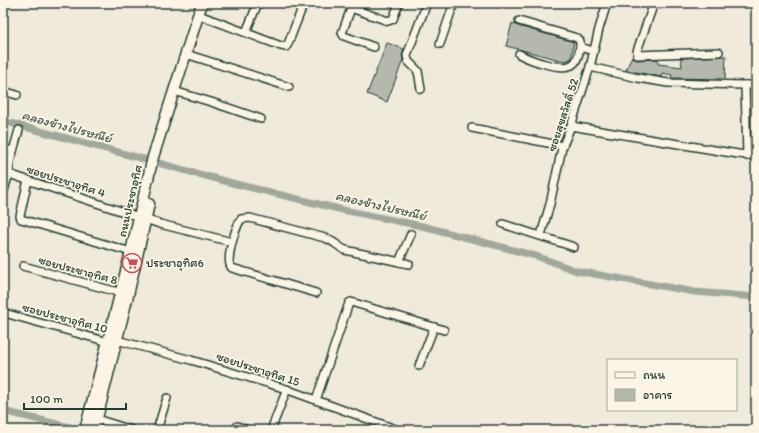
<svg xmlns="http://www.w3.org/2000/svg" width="759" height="433" font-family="Itim,'Playpen Sans Thai',sans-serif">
	<rect width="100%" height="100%" fill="#efeada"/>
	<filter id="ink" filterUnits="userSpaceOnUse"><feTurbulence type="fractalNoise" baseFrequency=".025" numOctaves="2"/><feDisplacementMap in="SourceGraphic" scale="8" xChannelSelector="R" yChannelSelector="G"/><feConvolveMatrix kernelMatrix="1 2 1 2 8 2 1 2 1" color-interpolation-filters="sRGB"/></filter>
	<g filter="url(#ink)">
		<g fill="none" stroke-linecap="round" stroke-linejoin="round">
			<g stroke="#9fa89a" stroke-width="7">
				<path d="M3,121L232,183L343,210L422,226L536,256L577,271L695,292L756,297"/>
				<path d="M3,411L82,430"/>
			</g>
		</g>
		<g fill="#b5b9ad" stroke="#1f3d34">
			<path d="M512,23L518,26L574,42L571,59L564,61L506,46Z"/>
			<path d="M387,43L404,49L402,55L403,60L387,102L367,94Z"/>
			<path d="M632,56L634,59L637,60L658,59V64L682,67L681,58L726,56L725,79L671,78L672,75L662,73L661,77L626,70Z"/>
		</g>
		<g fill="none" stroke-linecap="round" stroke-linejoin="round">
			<defs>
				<g id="minor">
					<path d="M353,3L342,33L344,36L374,47"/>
					<path d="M654,3L637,51V55L719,52"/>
					<path d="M351,8L388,21L393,19L399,3"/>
					<path d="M199,15L281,46L286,47L288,44L304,3"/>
					<path d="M519,21L577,38L580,41V47"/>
					<path d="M246,32L258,3"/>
					<path d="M440,44L454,3"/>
					<path d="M186,54L289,87"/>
					<path d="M519,54C530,60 563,72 573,64C578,61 579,52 580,47L593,51"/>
					<path d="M590,67L638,78L668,83L745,85H756"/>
					<path d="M745,85L747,156"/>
					<path d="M421,89L418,71L408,61L407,55L427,3"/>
					<path d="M3,91L17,95"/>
					<path d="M174,91L211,102L261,119"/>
					<path d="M571,126L738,154L756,156"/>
					<path d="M472,128L563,146"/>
					<path d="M3,148L13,151"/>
					<path d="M9,174L160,224L232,242"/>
					<path d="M28,180L20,216L21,219L131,252"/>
					<path d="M3,193L9,174L10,162L19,130"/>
					<path d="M503,224L574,247"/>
					<path d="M541,235L550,204L562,148L571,126L590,67L599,29L607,3"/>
					<path d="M399,262L411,234"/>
					<path d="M23,266L125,294"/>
					<path d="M316,293L232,268C224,261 236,227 241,219L250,218L325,238C334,241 337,246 345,250L409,264"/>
					<path d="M8,314L112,343"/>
					<path d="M113,339L191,360L280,387L398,430"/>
					<path d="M419,366L434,327"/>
					<path d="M316,400L349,303L351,302L444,330"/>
					<path d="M93,418L132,430"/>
					<path d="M237,426L247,430"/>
					<path d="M157,430L167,398"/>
					<path d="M271,430L287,389"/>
				</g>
				<g id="secondary">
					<path d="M85,430L131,252L153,157L202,3"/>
					<path d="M94,430L128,295L149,204"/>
				</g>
			</defs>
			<use href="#minor" stroke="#1f3d34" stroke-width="10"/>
			<use href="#secondary" stroke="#1f3d34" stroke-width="13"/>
			<use href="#minor" stroke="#fcf5e5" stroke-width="7"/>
			<use href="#secondary" stroke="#fcf5e5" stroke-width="10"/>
		</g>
	</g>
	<defs>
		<symbol id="supermarket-ring" viewBox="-11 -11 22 22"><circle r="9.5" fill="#fcf5e5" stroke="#d1495b" stroke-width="1.5"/><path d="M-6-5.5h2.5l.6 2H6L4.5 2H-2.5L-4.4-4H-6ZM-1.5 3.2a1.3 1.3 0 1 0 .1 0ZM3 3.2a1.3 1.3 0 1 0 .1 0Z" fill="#d1495b"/></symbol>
	</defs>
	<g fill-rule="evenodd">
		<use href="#supermarket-ring" x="121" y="252" width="22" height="22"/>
	</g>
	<g text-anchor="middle" stroke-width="3.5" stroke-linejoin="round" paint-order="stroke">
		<g font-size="12" fill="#1f3d34" stroke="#fcf5e5">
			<text transform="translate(563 115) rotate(-72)" y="4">ซอยสุขสวัสดิ์ 52</text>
			<text transform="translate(66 181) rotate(18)" y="4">ซอยประชาอุทิศ 4</text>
			<text transform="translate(130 201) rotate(-77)" y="4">ถนนประชาอุทิศ</text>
			<text transform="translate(78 270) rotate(15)" y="4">ซอยประชาอุทิศ 8</text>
			<text transform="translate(65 318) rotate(15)" y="4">ซอยประชาอุทิศ 10</text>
			<text transform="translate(258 369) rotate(18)" y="4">ซอยประชาอุทิศ 15</text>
		</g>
		<g font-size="12" fill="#1f3d34" stroke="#fcf5e5" text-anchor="start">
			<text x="146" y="267">ประชาอุทิศ6</text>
		</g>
		<g font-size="13" font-style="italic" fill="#455d53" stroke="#fcf5e5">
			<text transform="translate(67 126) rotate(15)" y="5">คลองข้างไปรษณีย์</text>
			<text transform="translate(381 205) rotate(13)" y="5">คลองข้างไปรษณีย์</text>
		</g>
	</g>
	<rect width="759" height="433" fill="none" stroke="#fcf5e5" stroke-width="16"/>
	<rect x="8" y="8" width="743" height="417" fill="none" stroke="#1f3d34" stroke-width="1.5" filter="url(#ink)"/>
	<rect x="607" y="359" width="130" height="52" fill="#fcf5e5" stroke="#a4ab9e"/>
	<rect x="615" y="372" width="20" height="6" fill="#fcf5e5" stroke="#a4ab9e"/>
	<text x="643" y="379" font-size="12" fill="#1f3d34">ถนน</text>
	<rect x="615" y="389" width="20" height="12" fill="#b5b9ad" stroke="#a4ab9e"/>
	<text x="643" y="399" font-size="12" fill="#1f3d34">อาคาร</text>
	<path d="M24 403v6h102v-6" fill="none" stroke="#1f3d34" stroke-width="2"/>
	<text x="30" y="403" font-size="12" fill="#1f3d34" stroke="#fcf5e5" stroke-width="3" paint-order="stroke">100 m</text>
</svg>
